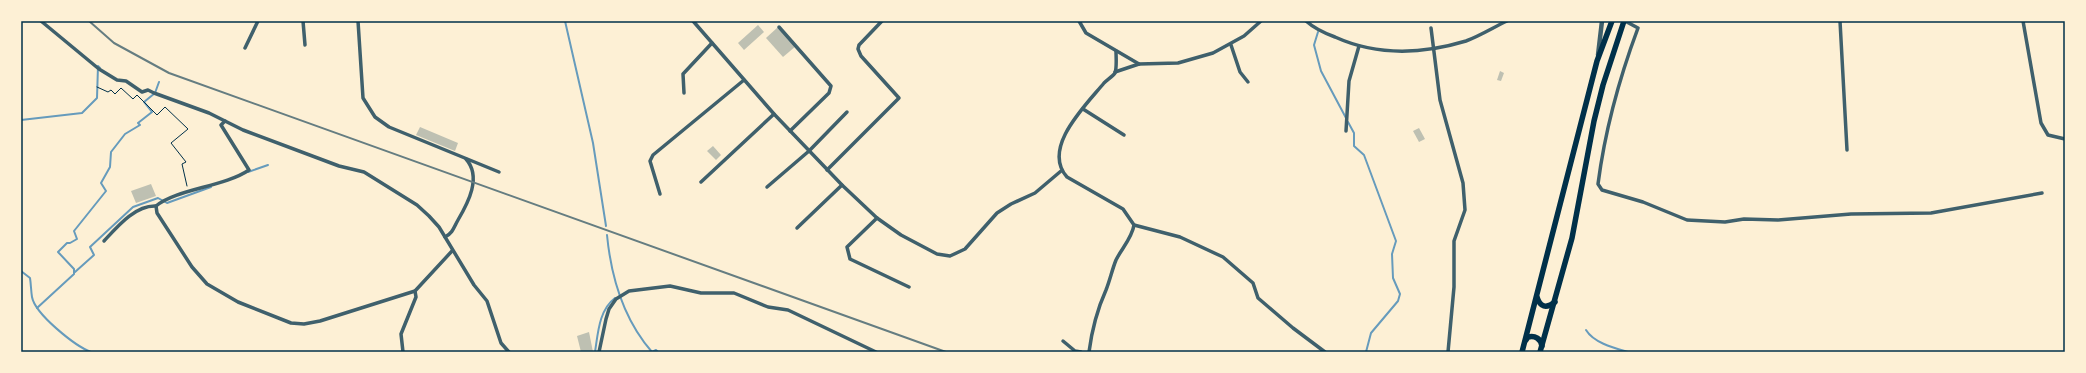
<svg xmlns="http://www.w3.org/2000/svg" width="2086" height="373" font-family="'Source Sans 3',sans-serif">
	<rect width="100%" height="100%" fill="#fdf0d5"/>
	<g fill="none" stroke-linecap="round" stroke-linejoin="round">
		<g stroke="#669bbc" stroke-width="2">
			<path d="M565,21L593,143L606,226"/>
			<path d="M1318,32L1314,45L1321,71L1346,118"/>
			<path d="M21,120L82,113L97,98L98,66L100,68"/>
			<path d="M1348,122L1354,133V146L1364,155L1396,241L1392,254L1393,278L1400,294L1398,301L1371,333L1366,352"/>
			<path d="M248,172L268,165"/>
			<path d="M607,235C611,276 624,320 652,352L656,350L658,352"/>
			<path d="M21,271L30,278C31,284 31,291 32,297C35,314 75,346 91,352"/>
			<path d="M75,272L94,255L90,247L133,207L158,198L167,203L211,187"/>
			<path d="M37,308L74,274V269L58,252L67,243H70L77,239L74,231L106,191L101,183L110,167L111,152L125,134L140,125L138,123L152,112L144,102L155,93L159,82"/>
			<path d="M1586,330C1594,343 1614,348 1628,352"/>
			<path d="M595,352C598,333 599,310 615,298"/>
		</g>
	</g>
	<g fill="#bec0b2">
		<path d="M758,25L764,32L744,50L738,43Z"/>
		<path d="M778,27L796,46L783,57L766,38Z"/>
		<path d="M1500,71L1504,73L1501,81L1497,80Z"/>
		<path d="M420,127L458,143L455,151L416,135Z"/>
		<path d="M1419,128L1425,139L1419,142L1413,131Z"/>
		<path d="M713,146L721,155L716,160L707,151Z"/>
		<path d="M151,184L156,196L136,203L131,191Z"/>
		<path d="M589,332L593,352H581L577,336Z"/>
	</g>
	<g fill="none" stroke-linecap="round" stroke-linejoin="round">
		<path stroke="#003049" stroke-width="1" d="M97,87L108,92L111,90L115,94L121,88L133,99L137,95L157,115L165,107L188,129L171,143L186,162L182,164L187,186"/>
		<g stroke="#3f606c" stroke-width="3.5">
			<path d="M41,21L99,69L117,80L126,81L142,92L148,90L154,93L209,113L243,130L339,166L364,172L417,205L429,216L439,227L474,285L487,301L501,343L509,352"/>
			<path d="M303,21L305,45"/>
			<path d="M358,21L363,98L375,117L389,127L499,172"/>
			<path d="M693,21L774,114L842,185L877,218L901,235L937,254L950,256L965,249L997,213L1011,204L1035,193L1061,171"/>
			<path d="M1079,21L1086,33L1139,64"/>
			<path d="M1306,21C1315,29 1324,33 1335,37C1377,56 1423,54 1466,41C1480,36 1494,27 1507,21"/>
			<path d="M1625,21L1638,28C1619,79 1605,130 1598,184L1602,190L1643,202L1687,220L1725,222L1744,219L1778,220L1851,214L1931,213L2042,193"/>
			<path d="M1840,21L1847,150"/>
			<path d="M2023,21L2041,123L2048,135L2065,139"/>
			<path d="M779,27L831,86L829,93L790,131"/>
			<path d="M1431,28L1440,100L1463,183L1465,210L1454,241V287L1448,352"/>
			<path d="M1231,45L1240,72L1248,82"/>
			<path d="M245,48L258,21"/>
			<path d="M1115,72L1139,64L1178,63L1213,53L1244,36L1261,21"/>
			<path d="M684,93L683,74L712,43"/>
			<path d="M1083,109L1124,135"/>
			<path d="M225,121L221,125L249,170C224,187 176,189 156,206L157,213L192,267L207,284L238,302L291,323L304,324L320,321L415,291L452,251"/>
			<path d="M1346,131L1349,81L1359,46"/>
			<path d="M827,170L899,98L861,56L858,49L859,45L882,21"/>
			<path d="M701,182L774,114"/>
			<path d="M767,187L809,151L847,112"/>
			<path d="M660,194L650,161L653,155L744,80"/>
			<path d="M877,218L847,247L850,259L909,287"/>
			<path d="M1134,225L1180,237L1223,257L1253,283L1258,298L1293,328L1325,352"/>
			<path d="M797,228L842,185"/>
			<path d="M445,237C453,233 454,227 458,220C468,203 482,177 466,159"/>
			<path d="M104,241C117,227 135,205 156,206"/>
			<path d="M1063,341L1075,351L1081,352"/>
			<path d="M403,352L401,334L416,297L415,291"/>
			<path d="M599,352L606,319L609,309L616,299L629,291L670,286L701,293H734L768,307L788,310L876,352"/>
			<path d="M1089,352C1092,329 1097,310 1106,290C1110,280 1112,270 1116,260C1122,248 1132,238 1134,225L1123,209L1067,177C1041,148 1086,105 1104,83C1107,80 1113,76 1115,73C1117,68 1116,57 1116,51"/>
		</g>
		<path stroke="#3f606c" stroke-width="4.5" d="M1598,55L1602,21"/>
		<g stroke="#003049" stroke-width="5.5">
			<path d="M1537,297C1540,307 1546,309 1555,302"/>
			<path d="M1526,340L1528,337C1535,335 1541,339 1542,346"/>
			<path d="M1522,352L1597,61L1612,21"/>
			<path d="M1540,352L1572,238L1594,121L1603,85L1624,21"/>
		</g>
		<path stroke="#657d81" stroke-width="2" d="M89,21L114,43L169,73L946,352"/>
	</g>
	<rect width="2086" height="373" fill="none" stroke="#fdf0d5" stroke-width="44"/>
	<rect x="22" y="22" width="2042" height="329" fill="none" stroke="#003049" stroke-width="1.5"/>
</svg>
